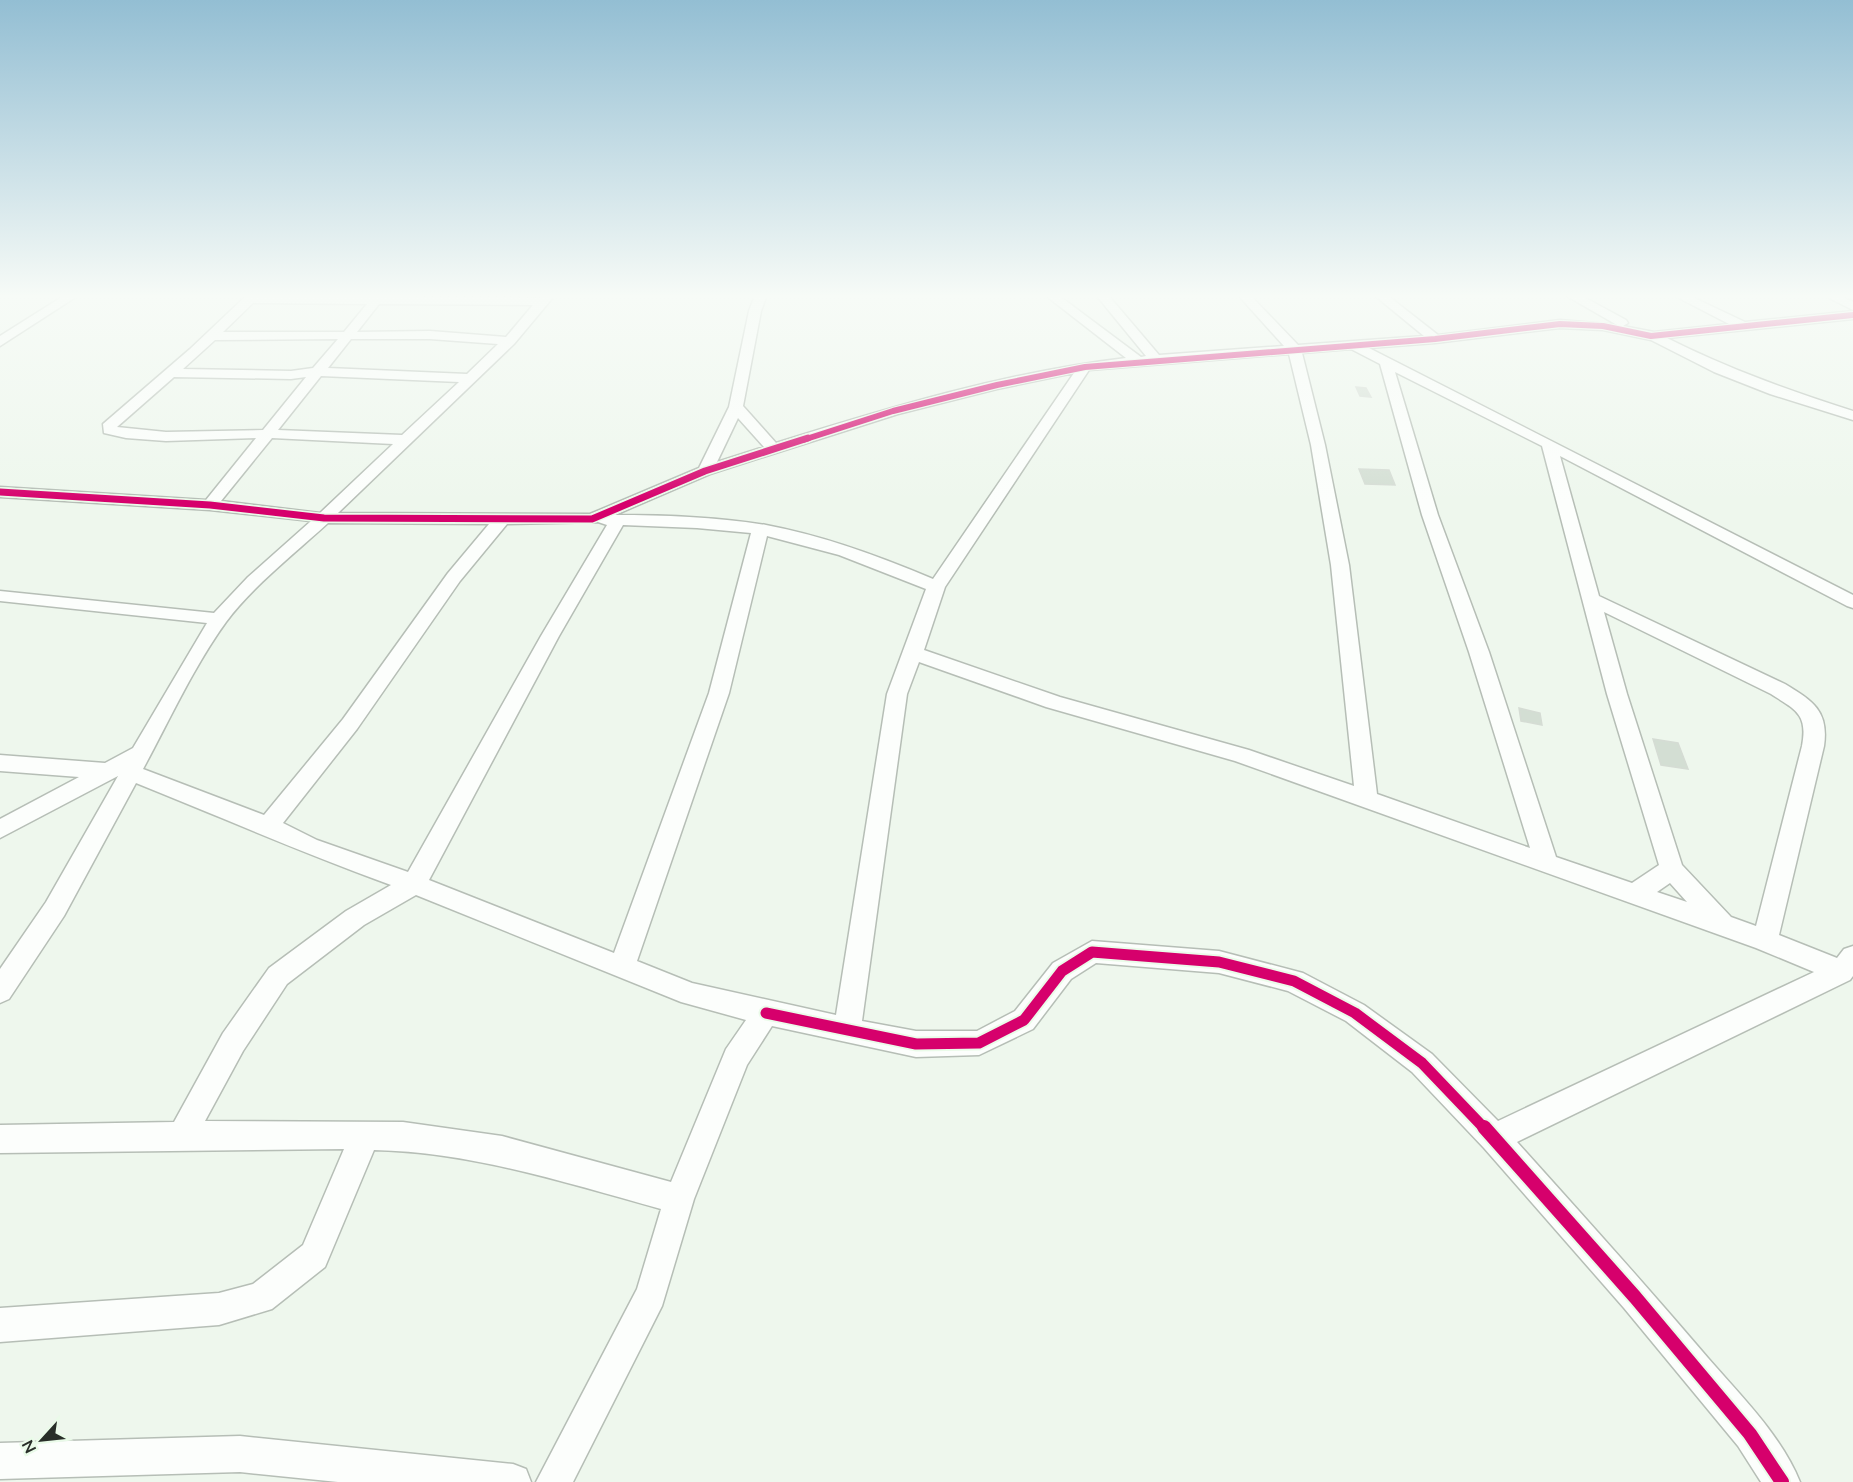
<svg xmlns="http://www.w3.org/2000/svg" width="1853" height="1482" font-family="Mulish,sans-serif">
	<rect width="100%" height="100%" fill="#eef7ed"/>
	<g fill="#d3ded3" stroke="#d5dcd4" stroke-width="1.5">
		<path d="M1356,387L1366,388L1371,397L1360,396Z"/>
		<path d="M1359,469L1389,470L1395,485L1365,484Z"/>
		<path d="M1519,708L1540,713L1542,725L1521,721Z"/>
		<path d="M1653,739L1678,743L1688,769L1661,765Z"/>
	</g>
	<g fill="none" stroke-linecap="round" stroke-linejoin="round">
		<defs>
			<g id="street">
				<path d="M65,295H79L0,346V336Z"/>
				<path d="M247,295L540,298L543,295H555L514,344L338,513L590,514L699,468L729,407L749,311L755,295H767L761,311L743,406L776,443C891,407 1007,372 1126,358L1045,295H1058L1141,357L1146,356L1096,295H1108L1159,355L1284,346L1238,295H1250L1298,345L1424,336L1374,295H1387L1438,335L1560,320L1617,325L1565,295H1580L1626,320L1628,323L1623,326L1654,332L1729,324L1673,295H1688L1745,322L1853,311V319L1667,338C1729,369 1787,390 1853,411V420L1770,394L1714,372L1651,340L1603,330L1560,328L1435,343L1369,348L1853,595V608L1847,606L1560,456L1599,596L1785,684C1813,701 1829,711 1824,746L1779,935L1837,958L1844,949L1853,946V976L1850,980L1517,1142C1581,1213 1646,1285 1708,1358C1741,1396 1781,1435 1800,1482H1761L1738,1446L1624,1308L1484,1148L1412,1072L1346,1021L1288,991L1219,973L1096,963L1071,979L1033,1029L979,1055L916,1057L772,1026L747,1065L694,1199L662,1306L573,1482H536L637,1289L661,1209C567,1183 472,1152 374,1150L325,1267L272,1309L219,1325L0,1342V1308L219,1293L253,1284L303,1245L344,1149L0,1153V1125L174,1122L223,1033L269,968L346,911L391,885C305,854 221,817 136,783L64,916L9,999L0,1003V969L46,902L118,776L0,838V819L79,777L0,771V755L105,763L133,748L207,623L0,601V591L214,613L248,577L311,521L210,510L0,497V487L206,500L256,438L166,441L126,438L104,433L103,424L190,349ZM253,303L367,304L344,332H223ZM379,304L533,305L506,337L430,331L357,332ZM338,339L313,368L291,371L183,369L215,340ZM351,339H430L498,344L467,374L328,368ZM1351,349L1380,364L1422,515L1469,652L1530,848L1377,794L1349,565L1325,445L1302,353ZM1289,354L1311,445L1331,565L1354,786L1249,750L1060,697L924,650L945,587L1089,370ZM1395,372L1542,446L1607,694L1659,865L1632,883L1556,857L1489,652L1438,515ZM1074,373L933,579C879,556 824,536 766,525C717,517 664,515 615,515L710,474L898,414L997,389ZM321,376L459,382L402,435L278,430ZM174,377L291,379L306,377L263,430L166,432L117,427ZM738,418L764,447L717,462ZM272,438L393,444L320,513L221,501ZM598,522L607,525L541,636L408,872L317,840L283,823L357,729L460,581L507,524ZM328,523L489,524L448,573L343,719L264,815L143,769C168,723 194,666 226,622C254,585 294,554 328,523ZM623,525L697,528L751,533L709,693L614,953L429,880L559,636ZM767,536L839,555L926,589L887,694L836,1015L692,983L637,961L729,693ZM1604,612L1771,694C1796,710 1808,714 1802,746L1756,926L1731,917L1682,865L1627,694ZM919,662L1046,707L1235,761L1756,948L1814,972L1498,1121L1432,1054L1364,1005L1303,973L1219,951L1092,941L1053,963L1015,1011L977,1031H916L862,1021L907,694ZM1670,883L1687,902L1657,892ZM416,895L681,1002L746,1020L726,1049L671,1182L502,1136L403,1122L205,1121L243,1051L287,984L364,925Z"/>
				<path d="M1823,295H1838L1853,302V310Z"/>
				<path d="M240,1436L513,1464L526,1469L531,1482H338L240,1472L0,1479V1443Z"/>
			</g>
		</defs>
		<use href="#street" stroke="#b6beb6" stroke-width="3"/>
		<use href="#street" fill="#fcfefc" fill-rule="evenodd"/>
		<defs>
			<path id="cycleway-far3" d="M803,440L893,411L997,385L1085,367L1435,339L1560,324L1603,326L1651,336L1853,315"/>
			<path id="cycleway-far2" d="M0,492L210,505L324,518L592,519L705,471L808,438"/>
			<path id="cycleway-far1" d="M766,1013L916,1044L979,1043L1024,1020L1062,971L1092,952L1219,962L1294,981L1355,1013L1422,1063L1485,1129"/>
			<path id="cycleway" d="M1484,1127L1635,1297L1750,1434L1782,1482"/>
		</defs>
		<use href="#cycleway-far3" stroke="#eafbe9" stroke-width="8"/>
		<use href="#cycleway-far2" stroke="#eafbe9" stroke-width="10"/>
		<use href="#cycleway-far1" stroke="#eafbe9" stroke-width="15"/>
		<use href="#cycleway" stroke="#eafbe9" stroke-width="18"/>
		<use href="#cycleway-far3" stroke="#d6006c" stroke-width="6"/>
		<use href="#cycleway-far2" stroke="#d6006c" stroke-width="7"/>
		<use href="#cycleway-far1" stroke="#d6006c" stroke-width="11"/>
		<use href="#cycleway" stroke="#d6006c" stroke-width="14"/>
	</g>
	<linearGradient id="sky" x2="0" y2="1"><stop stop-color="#93bed3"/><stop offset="0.59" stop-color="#f7fbf7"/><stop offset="1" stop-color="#f7fbf7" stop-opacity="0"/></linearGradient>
	<rect width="1853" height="502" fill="url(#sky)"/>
	<g transform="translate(42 1440) rotate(243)" stroke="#eafbe9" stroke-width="4.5" paint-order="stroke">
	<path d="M0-4.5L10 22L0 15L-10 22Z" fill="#282e28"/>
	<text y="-9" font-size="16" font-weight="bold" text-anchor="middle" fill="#282e28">N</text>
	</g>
</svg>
